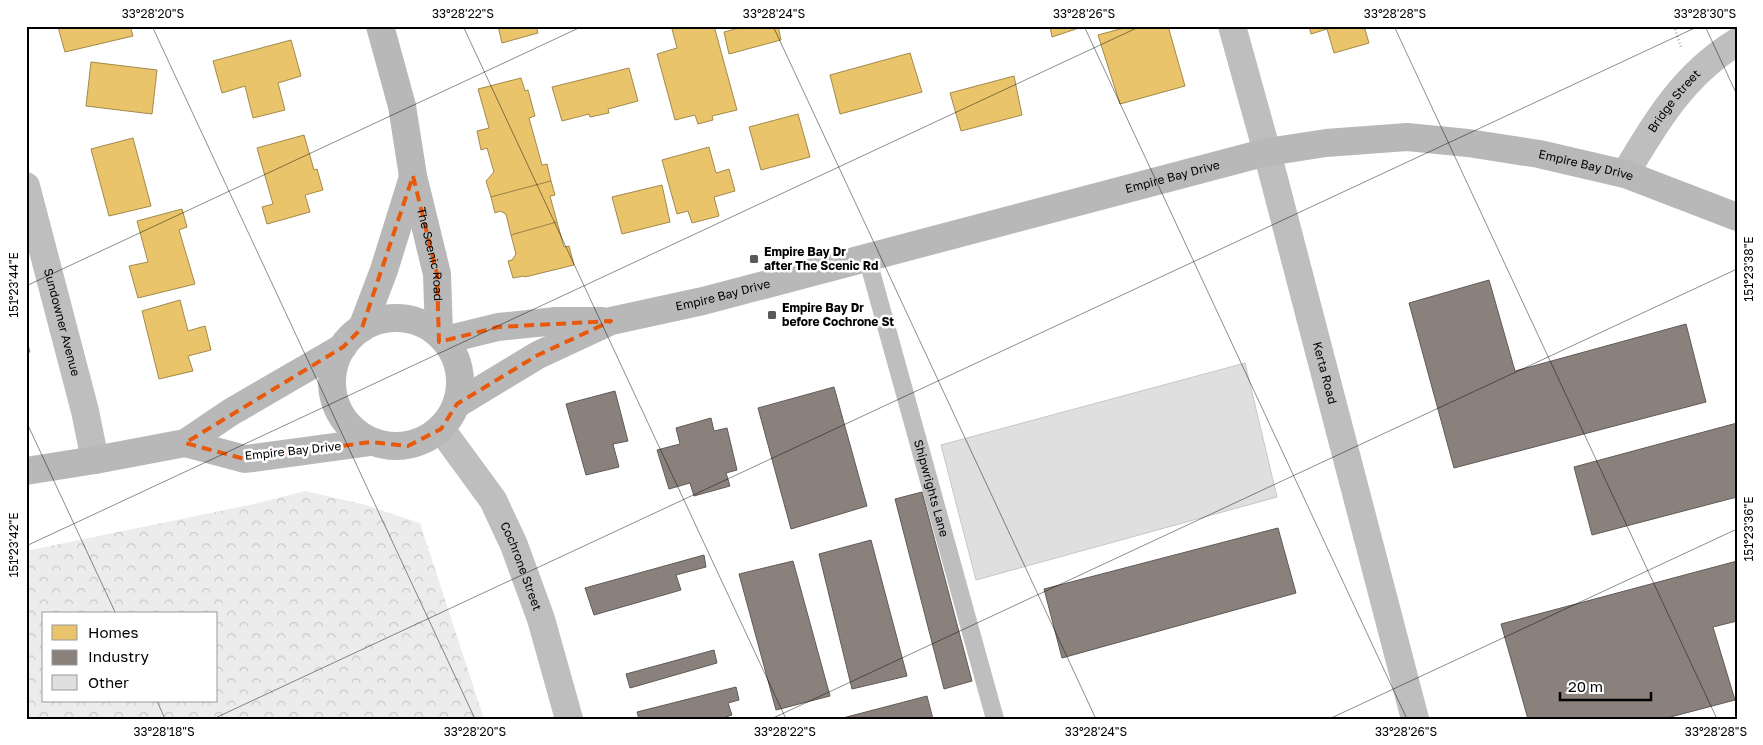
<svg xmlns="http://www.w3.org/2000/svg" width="1763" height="745" font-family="'Golos Text',sans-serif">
	<defs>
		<pattern id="forest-crowns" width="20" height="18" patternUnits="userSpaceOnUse" patternTransform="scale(1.25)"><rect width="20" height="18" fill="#ececec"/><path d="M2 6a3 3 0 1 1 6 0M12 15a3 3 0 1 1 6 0" fill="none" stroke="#c9c9c9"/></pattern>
	</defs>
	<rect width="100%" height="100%" fill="#fff"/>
	<path fill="url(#forest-crowns)" fill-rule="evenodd" d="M305,491L362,504L420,523L484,719H26V551L254,504ZM44,614H216V701H44Z"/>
	<g fill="#e9c46a" stroke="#a3894a">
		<path d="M130,26L133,36L65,52L58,27Z"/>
		<path d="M498,26H536L538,33L502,43Z"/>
		<path d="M684,26H714L737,110L712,116L713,120L698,124L695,115L675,120L657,54L677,48L672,29Z"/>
		<path d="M746,26H778L781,40L729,54L724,32Z"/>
		<path d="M1050,26H1085L1052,37Z"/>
		<path d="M1131,26H1168L1185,86L1120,104L1098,35Z"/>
		<path d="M1309,26H1364L1369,43L1334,53L1327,29L1311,34Z"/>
		<path d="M291,40L301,76L278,83L285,110L253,118L245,86L222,93L213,61Z"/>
		<path d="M910,53L922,92L840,114L830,75Z"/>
		<path d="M91,62L157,70L152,114L86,106Z"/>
		<path d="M629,68L638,101L608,109L609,113L590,117L589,114L562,121L552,87Z"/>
		<path d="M1014,76L1022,115L961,131L950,93Z"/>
		<path d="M521,78L525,91L528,90L535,116L529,118L542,165L547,164L551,181L491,197L486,181L494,172L487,148L481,150L477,131L489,128L478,89Z"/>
		<path d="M798,114L810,157L761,170L749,127Z"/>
		<path d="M304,135L314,170L317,169L323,190L305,195L310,212L267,224L262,207L273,204L257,148Z"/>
		<path d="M133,138L151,206L109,216L91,149Z"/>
		<path d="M709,147L716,173L729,169L735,191L714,197L719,216L692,223L688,211L677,214L662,160Z"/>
		<path d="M551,181L555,195L550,196L557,222L511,235L506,214L500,211L495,213L491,197Z"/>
		<path d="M662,185L670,222L622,234L612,197Z"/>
		<path d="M182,209L187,227L179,230L195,284L138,298L129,266L148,262L137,221Z"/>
		<path d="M557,222L564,247L569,246L574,265L525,277L524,276L513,278L508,261L512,260L516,254L511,235Z"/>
		<path d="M180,300L188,331L205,326L211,350L188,356L193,371L159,379L142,311Z"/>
		<path d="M26,338L30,352L26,353Z"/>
	</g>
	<g fill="#8a817c" stroke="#615a57">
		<path d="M1489,280L1515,371L1686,324L1706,402L1454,468L1409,303Z"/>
		<path d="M834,387L867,506L791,529L758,408Z"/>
		<path d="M615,391L628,441L613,444L619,467L586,475L566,404Z"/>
		<path d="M711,418L714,431L727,428L737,470L726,473L730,486L694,496L690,483L669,489L657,450L680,444L676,428Z"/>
		<path d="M1737,423V497L1592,535L1574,467Z"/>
		<path d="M922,492L972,681L944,689L895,499Z"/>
		<path d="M1278,528L1296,593L1062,658L1044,589Z"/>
		<path d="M871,540L907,676L852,689L819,554Z"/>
		<path d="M704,555L706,567L676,575L681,590L594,615L585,588Z"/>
		<path d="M793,561L830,696L776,710L739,574Z"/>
		<path d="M1737,561V621L1713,627L1735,700L1663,719H1528L1501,624Z"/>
		<path d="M714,650L717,663L630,688L626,674Z"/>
		<path d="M736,687L739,700L728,703L732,715L720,719H639L637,712Z"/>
		<path d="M927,696L933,719H839Z"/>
	</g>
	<path fill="#dfdfdf" stroke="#c7c7c7" d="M1245,363L1277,497L976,580L941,445Z"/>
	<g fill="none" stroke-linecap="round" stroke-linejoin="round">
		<path stroke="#b9b9b9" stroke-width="3" stroke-dasharray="1 2.5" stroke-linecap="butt" d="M1674,26L1681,47"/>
		<path stroke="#bebebe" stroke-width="18" id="s1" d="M867,257L995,719"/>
		<g stroke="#bebebe" stroke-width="28">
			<path id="s2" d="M1232,26L1267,152L1415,719"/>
			<path id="s3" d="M1625,174C1655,123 1684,74 1737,42"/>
			<path id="s4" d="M26,186L85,411L95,460"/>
			<path id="s5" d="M441,429L493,500L514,545L541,619L569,719"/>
		</g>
		<g stroke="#b8b8b8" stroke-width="28">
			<path id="s6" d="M380,26L402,106L413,176L437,274L439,334"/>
			<circle cx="396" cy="382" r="64"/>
			<path d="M362,328L384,270L413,177"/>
			<path d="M445,340L498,327L556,321H602"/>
			<path id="s7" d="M457,404L538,355L611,321L703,301L1267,152L1326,143L1407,137L1468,143L1539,154L1625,174L1737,217"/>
			<path d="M185,443L245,459L371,442"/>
			<path d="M26,471L95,460L185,443L231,412L343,347"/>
		</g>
	</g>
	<path fill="none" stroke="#e8590c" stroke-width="4" stroke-dasharray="10 6" stroke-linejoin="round" d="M413,176L437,274L439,342L498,327L611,321L538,355L457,404L441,429L408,446L371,442L245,459L185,443L343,347L362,328Z"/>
	<path fill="none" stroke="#000" stroke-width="1" stroke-opacity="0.45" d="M152,26L475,719M463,26L786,719M773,26L1096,719M1084,26L1407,719M1394,26L1717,719M1705,26L1737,95M26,286L583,26M26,421L116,614M26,546L1141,26M157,701L165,719M213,719L1699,26M771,719L1737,269M1329,719L1737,529"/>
	<g fill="#595959" stroke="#fff" stroke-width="2">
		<rect x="749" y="254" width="10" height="10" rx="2.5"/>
		<rect x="767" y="310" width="10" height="10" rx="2.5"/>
	</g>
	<g text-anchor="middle" stroke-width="5" stroke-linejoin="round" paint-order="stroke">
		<g font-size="12" fill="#000" stroke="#fff">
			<text dy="4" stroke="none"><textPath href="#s3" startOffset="88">Bridge Street</textPath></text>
			<text dy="4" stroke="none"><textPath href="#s7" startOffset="1175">Empire Bay Drive</textPath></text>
			<text dy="4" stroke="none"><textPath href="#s7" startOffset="755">Empire Bay Drive</textPath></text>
			<text dy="4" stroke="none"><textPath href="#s6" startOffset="234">The Scenic Road</textPath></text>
			<text dy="4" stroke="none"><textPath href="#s7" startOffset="290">Empire Bay Drive</textPath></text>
			<text dy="4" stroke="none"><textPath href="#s4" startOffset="141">Sundowner Avenue</textPath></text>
			<text dy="4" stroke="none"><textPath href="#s2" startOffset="359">Kerta Road</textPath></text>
			<text transform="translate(293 451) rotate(-6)" y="4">Empire Bay Drive</text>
			<text dy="4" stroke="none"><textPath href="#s1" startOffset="240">Shipwrights Lane</textPath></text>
			<text dy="4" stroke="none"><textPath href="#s5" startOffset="160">Cochrone Street</textPath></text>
		</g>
		<g font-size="12" font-weight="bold" fill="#000" stroke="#fff" text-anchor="start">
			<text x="764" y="256">Empire Bay Dr<tspan x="764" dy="14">after The Scenic Rd</tspan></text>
			<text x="782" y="312">Empire Bay Dr<tspan x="782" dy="14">before Cochrone St</tspan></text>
		</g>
	</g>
	<rect width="1763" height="745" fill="none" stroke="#ffffff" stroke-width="55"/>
	<rect x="42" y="612" width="175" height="90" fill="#ffffff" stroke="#999999"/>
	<rect x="52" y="625" width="25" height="15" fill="#e9c46a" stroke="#999999"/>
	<text x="88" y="638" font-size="15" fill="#000000">Homes</text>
	<rect x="52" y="650" width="25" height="15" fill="#8a817c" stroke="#999999"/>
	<text x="88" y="662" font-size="15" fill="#000000">Industry</text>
	<rect x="52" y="675" width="25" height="15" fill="#dfdfdf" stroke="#999999"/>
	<text x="88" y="688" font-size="15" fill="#000000">Other</text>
	<path d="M1560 692v8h91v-8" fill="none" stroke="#000000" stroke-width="2.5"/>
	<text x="1568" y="692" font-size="15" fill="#000000" stroke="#ffffff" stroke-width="4" paint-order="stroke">20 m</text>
	<rect x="28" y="28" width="1708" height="690" fill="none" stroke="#000" stroke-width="2"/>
	<g font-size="12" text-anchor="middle" fill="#000">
		<text x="153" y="18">33°28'20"S</text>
		<text x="463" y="18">33°28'22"S</text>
		<text x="774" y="18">33°28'24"S</text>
		<text x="1084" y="18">33°28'26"S</text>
		<text x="1395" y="18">33°28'28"S</text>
		<text x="1705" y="18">33°28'30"S</text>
		<text transform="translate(1749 269) rotate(-90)" y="4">151°23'38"E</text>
		<text transform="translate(14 285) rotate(-90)" y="4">151°23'44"E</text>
		<text transform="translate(1749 529) rotate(-90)" y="4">151°23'36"E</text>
		<text transform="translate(14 545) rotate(-90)" y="4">151°23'42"E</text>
		<text x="164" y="736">33°28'18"S</text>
		<text x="475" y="736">33°28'20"S</text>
		<text x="785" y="736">33°28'22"S</text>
		<text x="1096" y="736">33°28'24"S</text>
		<text x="1406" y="736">33°28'26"S</text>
		<text x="1716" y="736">33°28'28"S</text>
	</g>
</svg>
